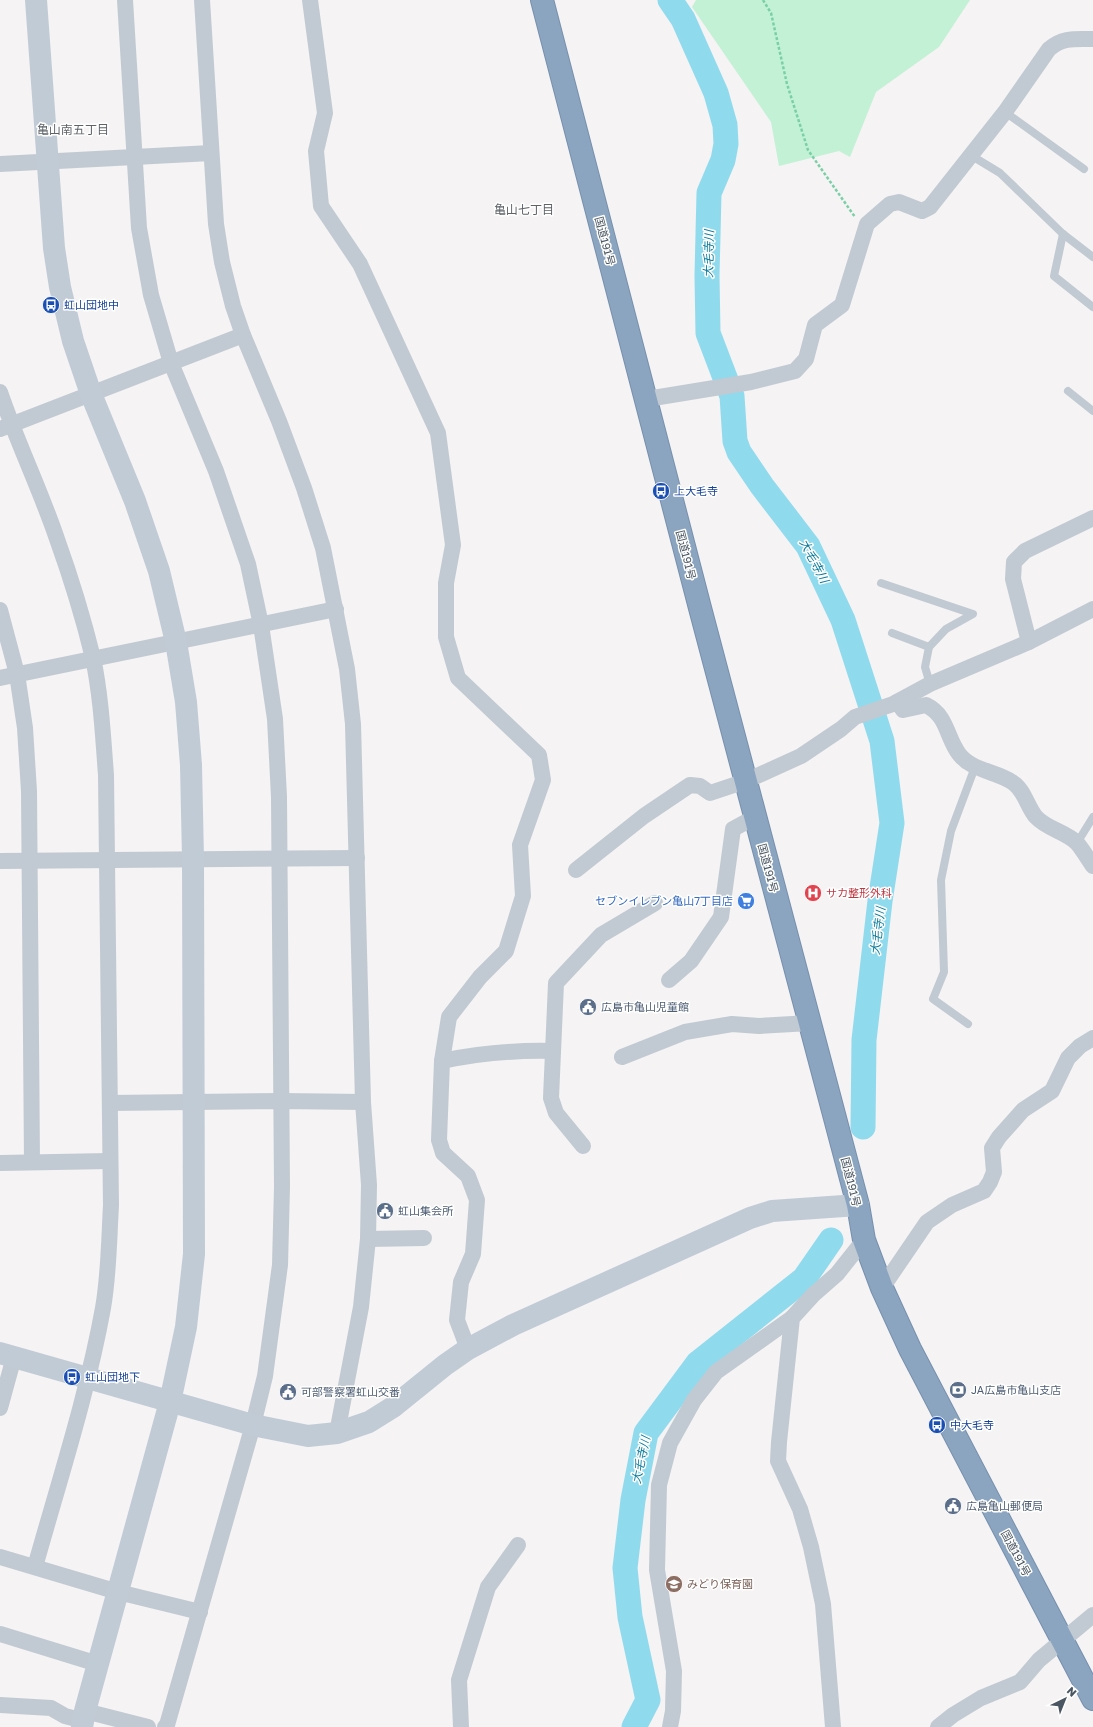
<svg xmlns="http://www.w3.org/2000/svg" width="1093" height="1727" font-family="'Golos Text','Noto Sans JP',sans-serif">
	<rect width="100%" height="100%" fill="#f5f3f3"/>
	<path fill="#c3f1d5" d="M696,0H970L939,47L876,92L850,157L839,151L779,166L771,122L692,7Z"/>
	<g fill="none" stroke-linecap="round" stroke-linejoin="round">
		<g stroke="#90daee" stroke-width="25">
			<path d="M670,0L683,19L716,93L725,125L726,144L723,160L709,193L707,276L708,333L732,396L735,441L739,452L762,486L808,546L843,620L882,741L892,823L880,901L864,1040L863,1127"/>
			<path d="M634,1727L648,1700L630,1617L625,1568L633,1500L646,1433L698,1363L804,1279L831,1240"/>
		</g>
		<defs>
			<path id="highway" d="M542,0L700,608L858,1205L864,1240L882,1288L910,1349L1093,1699"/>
		</defs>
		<use href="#highway" stroke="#7690ad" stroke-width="24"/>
		<path stroke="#7ad0a6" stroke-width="2.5" stroke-dasharray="3 2" stroke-linecap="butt" d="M763,0L771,13L787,84L808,150L855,217"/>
		<g stroke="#c1cad2" stroke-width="8">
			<path d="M1005,112L1084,169"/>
			<path d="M972,156L1000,173L1063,234L1093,257"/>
			<path d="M1063,234L1054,276L1093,307"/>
			<path d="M1068,391L1093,411"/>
			<path d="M881,583L973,614L946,629L929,647L925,667L930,684"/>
			<path d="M892,633L929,647"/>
			<path d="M1077,843L1093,817"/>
			<path d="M968,1024L933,999L944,972L941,880L951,831L975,767"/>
		</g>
		<g stroke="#c1cad2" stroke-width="16">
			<path d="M125,0L139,228L151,295L171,363L216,471L248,564L261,625L275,719L279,797L282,1187L280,1265L265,1376L253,1425L167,1725L165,1727"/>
			<path d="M202,0L216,224L222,262L233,306L243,335L279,421L304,488L323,548L347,669L353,724L363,1102L369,1185L368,1239L361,1307L337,1433"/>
			<path d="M310,0L325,113L316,151L321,206L360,264L438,433L453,545L446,583V637L458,678L539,755L543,780L520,845L523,896L506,951L480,977L449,1017L442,1061L439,1140L443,1153L468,1176L477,1200L473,1254L461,1282L457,1320L468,1349"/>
			<path d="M0,164L211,153"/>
			<path d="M0,392C17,442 40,489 57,539C71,578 83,617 93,658C101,696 103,736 106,775L111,1205C109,1239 109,1274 103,1308C87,1396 59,1481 35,1567"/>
			<path d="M647,399L751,382L795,371L806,359L815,325L842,305L867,224L890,204L899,202L922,211L930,207L1005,112L1049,49C1063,37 1075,39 1093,39"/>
			<path d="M0,429L243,335"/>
			<path d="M0,610L17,674L25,728L29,791L32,1162"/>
			<path d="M1029,642L1013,579L1014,562L1025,551L1093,518"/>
			<path d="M0,678L336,609"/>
			<path d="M897,702L903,710L926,705C948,716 946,737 959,754C972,771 996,771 1012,782C1025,790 1027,807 1036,817C1047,829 1066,832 1077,843C1083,850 1088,859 1093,866"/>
			<path d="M0,861L357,858"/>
			<path d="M576,870L644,816L690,785L700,786L710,793L746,781L801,756L841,729L855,717L893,704L930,684L1029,642L1093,609"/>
			<path d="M669,980L691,961L721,917L733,829L755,817"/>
			<path d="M622,1057L685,1032L732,1024L759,1026L810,1023"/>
			<path d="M442,1061C480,1053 515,1050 553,1051"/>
			<path d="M110,1103L281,1101L363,1102"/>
			<path d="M583,1146L556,1113L551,1098L556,983L601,935L655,903"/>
			<path d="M0,1163L110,1161"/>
			<path d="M368,1239L424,1238"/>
			<path d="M882,1288L927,1222L952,1205L984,1191L990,1182L994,1172L992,1148L999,1137L1023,1110L1052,1091L1068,1058L1080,1046L1093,1038"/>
			<path d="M0,1408L14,1357"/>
			<path d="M0,1557L118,1592L200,1612"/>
			<path d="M0,1634L98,1664"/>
			<path d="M0,1705L51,1708L65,1716L84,1721"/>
			<path d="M85,1711L148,1727"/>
			<path d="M461,1727L459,1680L488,1587L518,1545"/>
			<path d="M670,1727L673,1711L674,1671L657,1570L659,1485L670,1443L694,1400L716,1372L792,1318"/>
			<path d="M833,1727L823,1604L811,1547L800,1509L778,1461L779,1442L792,1318L813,1295L837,1274L864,1240"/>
			<path d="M938,1727L953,1715L981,1698L1020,1682L1039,1660L1093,1615"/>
		</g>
		<g stroke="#c1cbd6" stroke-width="22">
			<path d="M36,0L54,248L60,287L73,341L91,394L135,501L159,571L176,642L186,702L191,765L193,859L194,1254L186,1327L170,1402L85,1711L82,1727"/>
			<path d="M0,1353L253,1425L308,1436L337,1433L369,1422L393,1407L445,1365L468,1349L513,1325L750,1218L772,1211L858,1205"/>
		</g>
		<use href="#highway" stroke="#8ba5c1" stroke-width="22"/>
	</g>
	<defs>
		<symbol id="bus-disc" viewBox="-11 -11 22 22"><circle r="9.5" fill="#1a4fb4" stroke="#fff"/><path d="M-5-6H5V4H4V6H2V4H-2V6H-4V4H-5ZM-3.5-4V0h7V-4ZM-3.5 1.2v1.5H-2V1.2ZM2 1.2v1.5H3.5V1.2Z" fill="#fff"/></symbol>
		<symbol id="hospital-disc" viewBox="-11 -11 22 22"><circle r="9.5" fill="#e0444e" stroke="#fff"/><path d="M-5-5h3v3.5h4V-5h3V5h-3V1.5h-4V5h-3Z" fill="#fff"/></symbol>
		<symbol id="supermarket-disc" viewBox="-11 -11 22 22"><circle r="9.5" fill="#3f7fe0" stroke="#fff"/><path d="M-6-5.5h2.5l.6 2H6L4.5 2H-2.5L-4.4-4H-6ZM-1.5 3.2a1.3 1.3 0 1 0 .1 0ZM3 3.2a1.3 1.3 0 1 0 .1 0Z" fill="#fff"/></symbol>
		<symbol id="civic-disc" viewBox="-11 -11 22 22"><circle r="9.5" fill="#5c6f8a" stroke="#fff"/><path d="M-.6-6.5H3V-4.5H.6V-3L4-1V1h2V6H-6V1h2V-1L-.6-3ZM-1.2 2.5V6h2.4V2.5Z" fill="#fff"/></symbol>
		<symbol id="bank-disc" viewBox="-11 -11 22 22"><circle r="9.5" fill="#5c6f8a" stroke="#fff"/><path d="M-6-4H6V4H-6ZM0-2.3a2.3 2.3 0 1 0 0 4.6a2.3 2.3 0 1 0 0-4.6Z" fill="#fff"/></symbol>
		<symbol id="school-disc" viewBox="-11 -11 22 22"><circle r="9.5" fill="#8d6e63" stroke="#fff"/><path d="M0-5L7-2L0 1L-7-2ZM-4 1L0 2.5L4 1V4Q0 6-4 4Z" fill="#fff"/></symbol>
	</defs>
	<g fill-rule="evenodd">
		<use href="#bus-disc" x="41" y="295" width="20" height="20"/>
		<use href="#bus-disc" x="651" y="481" width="20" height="20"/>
		<use href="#hospital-disc" x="803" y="883" width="20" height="20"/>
		<use href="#supermarket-disc" x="736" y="891" width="20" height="20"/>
		<use href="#civic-disc" x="578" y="997" width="20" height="20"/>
		<use href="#civic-disc" x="375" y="1201" width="20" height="20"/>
		<use href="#bus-disc" x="62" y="1367" width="20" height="20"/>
		<use href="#bank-disc" x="948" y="1380" width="20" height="20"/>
		<use href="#civic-disc" x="278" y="1382" width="20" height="20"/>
		<use href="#bus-disc" x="927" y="1415" width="20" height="20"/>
		<use href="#civic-disc" x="943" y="1496" width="20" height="20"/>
		<use href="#school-disc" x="664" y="1574" width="20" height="20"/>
	</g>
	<g text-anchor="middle" stroke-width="3" stroke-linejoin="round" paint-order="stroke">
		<g font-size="11" fill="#4a5661" stroke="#fff">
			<text transform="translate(605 241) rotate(75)" y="4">国道191号</text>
			<text transform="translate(686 555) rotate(76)" y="4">国道191号</text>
			<text transform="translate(768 868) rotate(75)" y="4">国道191号</text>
			<text transform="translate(851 1182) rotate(76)" y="4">国道191号</text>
			<text transform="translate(1016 1553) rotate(62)" y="4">国道191号</text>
		</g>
		<g font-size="11" fill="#164399" stroke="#fff" text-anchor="start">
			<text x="64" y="309">虹山団地中</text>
			<text x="674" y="495">上大毛寺</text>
			<text x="85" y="1381">虹山団地下</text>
			<text x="950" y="1429">中大毛寺</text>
		</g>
		<g font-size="11" fill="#be3a42" stroke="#fff" text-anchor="start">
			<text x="826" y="897">サカ整形外科</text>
		</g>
		<g font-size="11" fill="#366cbe" stroke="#fff" text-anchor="end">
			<text x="733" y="905">セブンイレブン亀山7丁目店</text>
		</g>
		<g font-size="11" fill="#4e5e75" stroke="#fff" text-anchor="start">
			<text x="601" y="1011">広島市亀山児童館</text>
			<text x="398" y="1215">虹山集会所</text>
			<text x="971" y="1394">JA広島市亀山支店</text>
			<text x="301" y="1396">可部警察署虹山交番</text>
			<text x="966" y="1510">広島亀山郵便局</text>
		</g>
		<g font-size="11" fill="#785e54" stroke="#fff" text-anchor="start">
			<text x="687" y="1588">みどり保育園</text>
		</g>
		<g font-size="12" fill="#5f6368" stroke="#fff">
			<text x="73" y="134">亀山南五丁目</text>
			<text x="524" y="214">亀山七丁目</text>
		</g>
		<g font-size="12" font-style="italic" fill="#0c7c9b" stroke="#fff">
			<text transform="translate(709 254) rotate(-89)" y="4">大毛寺川</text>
			<text transform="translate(814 561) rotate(62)" y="4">大毛寺川</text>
			<text transform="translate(878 931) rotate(-83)" y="4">大毛寺川</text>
			<text transform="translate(641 1460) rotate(-78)" y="4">大毛寺川</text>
		</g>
	</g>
	<g transform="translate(1065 1699) rotate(43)" stroke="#ffffff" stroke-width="3" paint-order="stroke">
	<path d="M0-3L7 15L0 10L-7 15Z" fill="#4a5661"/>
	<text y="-6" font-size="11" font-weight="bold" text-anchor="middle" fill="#4a5661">N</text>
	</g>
</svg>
